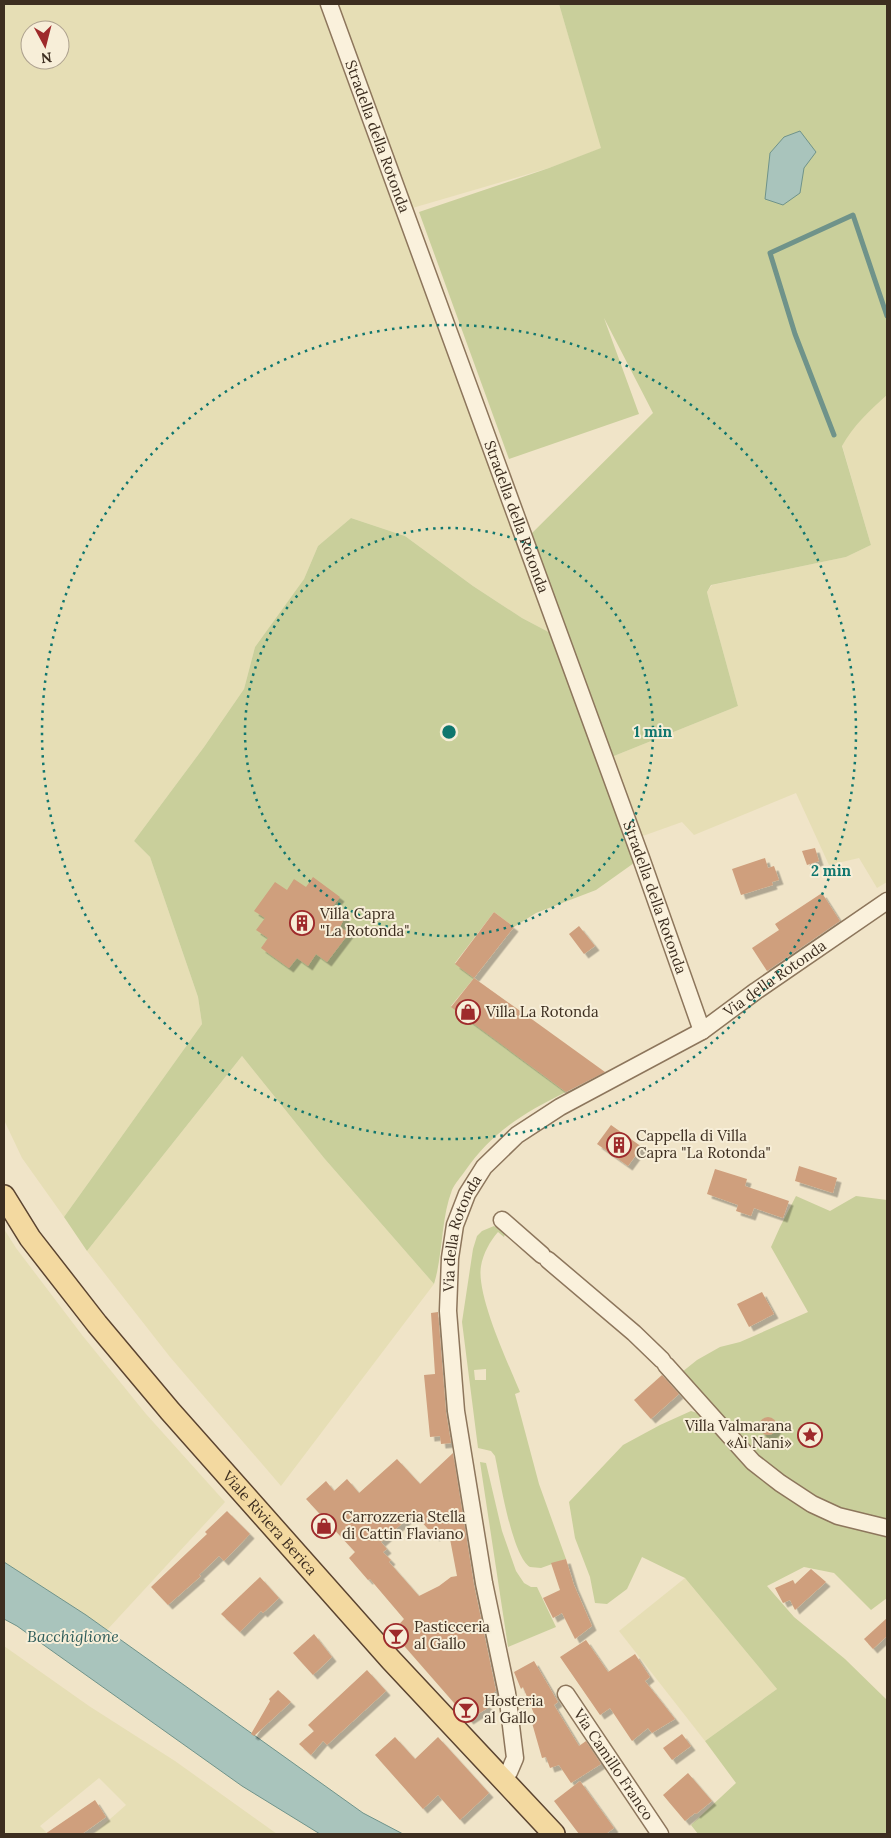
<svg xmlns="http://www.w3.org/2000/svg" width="891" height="1838" font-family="Lora,serif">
	<defs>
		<filter id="shadow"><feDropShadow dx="4.5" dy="4.5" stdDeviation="0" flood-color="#0004"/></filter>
	</defs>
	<rect width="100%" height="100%" fill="#f0e4c8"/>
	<g fill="#e6deb5" fill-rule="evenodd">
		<path d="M4,4H319L448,356L560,638L522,618L473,586L405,536L351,518L318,546L304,579L255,647L244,689L204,747L134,841L150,857L198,997L202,1024L64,1217L22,1158L4,1120ZM30,30H60V60H30Z"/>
		<path d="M334,4H559L602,148L549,168L409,209Z"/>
		<path d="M887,395V882L877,888L859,858L829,865L796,793L694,835L682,822L640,837L609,758L738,706L710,604L707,592L712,585L846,557L871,545L842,445L848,434L871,409Z"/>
		<path d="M242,1056L324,1158L434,1284L281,1486L170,1357L87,1251Z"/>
		<path d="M4,1229L16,1248L82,1335L146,1414L225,1502L107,1630L4,1562Z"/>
		<path d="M685,1578L777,1689L705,1741L619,1631Z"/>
		<path d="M4,1646L89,1706L175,1761L277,1834H93L126,1805L99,1778L40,1826L48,1834H4Z"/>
	</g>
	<g fill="#c9cf9b" fill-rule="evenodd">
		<path d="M559,4H887V395C870,410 853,426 842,446L871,545L846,557L711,585L707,592L710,604L738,706L609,758L527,538L653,413L604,318L639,414L509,459L419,212L549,168L601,148Z"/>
		<path d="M351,518L405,536L473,586L522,618L560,638L641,858L596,890L536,913L514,927L494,912L455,963L474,978L451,1006L566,1092C525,1112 492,1132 465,1171C461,1177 455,1183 452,1190C441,1218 443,1255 434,1284L324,1158L242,1056L87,1251L64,1217L202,1024L198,997L150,857L134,841L204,747L244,689L255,647L304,579L318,546Z"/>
		<path d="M796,1196L830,1211L856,1196L887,1200V1524L838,1513L753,1457L682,1372L697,1360L720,1347L740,1342L808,1312L771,1247L780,1227Z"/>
		<path d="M494,1226L505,1234L504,1237L498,1232C490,1241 483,1254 481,1266C476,1295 508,1363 520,1392L515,1394L539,1484L566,1559L541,1568L530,1567C512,1556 500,1479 495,1456L491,1451L478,1448L462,1322L473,1249L477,1236L482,1231ZM486,1369V1380H475L474,1370Z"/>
		<path d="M691,1411L713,1418L780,1483L887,1528V1598L871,1610L834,1573L804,1567L767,1586L794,1617L845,1659L887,1700V1834H698L691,1825L736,1783L705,1741L777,1689L685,1578L642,1557L627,1589L607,1604L595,1603L590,1577L575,1538L569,1502L623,1445L660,1425Z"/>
		<path d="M480,1462L486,1463L502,1531L516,1571L524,1583L531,1587H537L556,1627L508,1647Z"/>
	</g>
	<g fill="#a9c4bc" stroke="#6f938a">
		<path d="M800,131L816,152L804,168L800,193L783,205L765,199L770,153L784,137Z"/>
		<path d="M4,1562L86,1615L363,1813L403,1834H320L242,1786L17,1626L4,1619Z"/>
	</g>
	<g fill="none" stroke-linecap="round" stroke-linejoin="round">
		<path stroke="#6f938a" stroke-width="5" d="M834,435L795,334L770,253L853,215L887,316"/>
	</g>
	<g fill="#cf9f7d" fill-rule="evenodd" filter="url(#shadow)">
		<path d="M815,848L819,861L807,865L802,851Z"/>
		<path d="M765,858L768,868L774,866L779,880L772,882L773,885L741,895L732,869Z"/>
		<path d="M313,877L340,897L333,906L346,915L340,927L349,933L327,962L316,954L308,966L297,958L289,968L261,948L268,938L256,930L265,918L254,911L275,882L287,890L294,879L306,887Z"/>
		<path d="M822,893L840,921L767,971L752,948L779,930L775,924Z"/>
		<path d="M494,912L514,927L474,978L455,964Z"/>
		<path d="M579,926L595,946L584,954L569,934Z"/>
		<path d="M474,978L533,1020L605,1072L566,1092L451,1007Z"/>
		<path d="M611,1125L642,1147L628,1166L597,1144Z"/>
		<path d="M799,1166L837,1178L833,1193L795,1181Z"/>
		<path d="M715,1169L747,1179L745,1186L789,1201L783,1218L754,1208L751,1216L736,1211L738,1205L707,1194Z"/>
		<path d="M762,1292L774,1314L749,1327L737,1304Z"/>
		<path d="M438,1312L446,1412L451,1443L441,1444L440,1436L430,1437L424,1375L435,1374L431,1313Z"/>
		<path d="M662,1375L679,1394L651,1419L634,1400Z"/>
		<circle cx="768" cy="1426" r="9"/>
		<path d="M453,1453L474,1585L496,1691L483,1700L489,1707L469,1720L392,1632L404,1619L370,1579L368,1580L349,1558L355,1552L306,1499L326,1481L334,1491L347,1479L359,1493L397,1459L420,1484ZM414,1513L435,1537L444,1530L448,1540L450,1539L457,1576L451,1577L439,1586L419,1596L389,1562L391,1560L383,1552L387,1549L381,1542Z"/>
		<path d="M227,1511L250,1534L224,1561L219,1556L199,1575L201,1576L168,1605L151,1587L207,1534L205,1532Z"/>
		<path d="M566,1559L574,1585L592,1626L575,1639L562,1613L553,1618L543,1598L560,1590L551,1563Z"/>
		<path d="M811,1569L826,1582L795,1610L790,1600L783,1603L775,1588L793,1580L795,1584Z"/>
		<path d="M260,1577L279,1598L263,1613L261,1611L240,1632L221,1614Z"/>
		<path d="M887,1618V1636L873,1649L864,1639Z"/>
		<path d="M314,1634L332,1657L313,1675L293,1653Z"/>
		<path d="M586,1640L608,1672L635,1654L650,1677L645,1681L675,1719L652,1733L648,1728L632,1741L610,1708L600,1715L560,1657Z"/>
		<path d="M534,1661L558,1702L554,1705L579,1746L586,1741L601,1764L571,1783L559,1765L550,1768L546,1757L542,1758L532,1723L537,1721L523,1687L521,1689L514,1672Z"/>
		<path d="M367,1670L386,1691L327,1745L323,1741L311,1755L299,1744L314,1731L308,1725Z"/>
		<path d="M278,1690L291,1702L254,1736L251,1734L270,1701L269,1699Z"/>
		<path d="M682,1734L691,1746L672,1760L663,1748Z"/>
		<path d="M395,1737L415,1759L438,1737L489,1793L460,1820L438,1795L423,1809L375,1755Z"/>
		<path d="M688,1773L712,1801L696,1814L695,1813L685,1821L663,1795Z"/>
		<path d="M580,1781L614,1828L606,1834H579L554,1801Z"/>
		<path d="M95,1800L106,1817L82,1834H45Z"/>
	</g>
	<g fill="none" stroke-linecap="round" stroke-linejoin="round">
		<defs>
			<g id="minor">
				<path id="s1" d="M329,4L641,858L702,1031"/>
				<path d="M502,1220L542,1255"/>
				<path d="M548,1260L634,1333L662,1360"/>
				<path d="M666,1365L753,1462L780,1483L812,1504L838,1516L887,1528"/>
				<path id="s2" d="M566,1694L660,1834"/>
				<path id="s3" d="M503,1778L509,1772L515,1758L507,1693L484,1583L456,1411L448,1311L450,1258L455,1225L467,1194L484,1167L517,1135L560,1107L702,1031L756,991L887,901"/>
			</g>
			<g id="major">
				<path id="s4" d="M4,1196L30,1238L97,1324L170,1411L391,1660L554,1834"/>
			</g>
		</defs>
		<use href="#minor" stroke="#8d765c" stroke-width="19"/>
		<use href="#major" stroke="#5b4430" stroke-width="24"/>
		<use href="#minor" stroke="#faf1dc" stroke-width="16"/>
		<use href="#major" stroke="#f3d9a0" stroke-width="21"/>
	</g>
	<g fill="none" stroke="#0f766e" stroke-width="2.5" stroke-dasharray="2.5 5">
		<circle cx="449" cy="732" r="204"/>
		<circle cx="449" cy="732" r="407"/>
	</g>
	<defs>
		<symbol id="building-ring" viewBox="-11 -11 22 22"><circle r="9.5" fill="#f7eed8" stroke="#9e2a2b" stroke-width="1.5"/><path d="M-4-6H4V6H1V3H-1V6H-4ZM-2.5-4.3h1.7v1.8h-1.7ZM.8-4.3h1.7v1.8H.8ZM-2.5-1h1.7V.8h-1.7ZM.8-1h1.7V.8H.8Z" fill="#9e2a2b"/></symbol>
		<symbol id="shop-ring" viewBox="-11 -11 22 22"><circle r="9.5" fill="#f7eed8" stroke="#9e2a2b" stroke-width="1.5"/><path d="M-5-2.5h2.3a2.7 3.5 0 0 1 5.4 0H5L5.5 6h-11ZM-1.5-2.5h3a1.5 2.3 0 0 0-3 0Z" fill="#9e2a2b"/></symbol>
		<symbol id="sight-ring" viewBox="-11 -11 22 22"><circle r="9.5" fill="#f7eed8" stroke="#9e2a2b" stroke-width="1.5"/><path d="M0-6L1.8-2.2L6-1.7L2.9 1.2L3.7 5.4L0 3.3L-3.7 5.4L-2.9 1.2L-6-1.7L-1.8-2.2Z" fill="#9e2a2b"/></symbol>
		<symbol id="bar-ring" viewBox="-11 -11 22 22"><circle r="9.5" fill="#f7eed8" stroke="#9e2a2b" stroke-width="1.5"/><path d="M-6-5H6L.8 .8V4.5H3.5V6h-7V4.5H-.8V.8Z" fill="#9e2a2b"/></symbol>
	</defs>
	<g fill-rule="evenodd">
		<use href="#building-ring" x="288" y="909" width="28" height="28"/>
		<use href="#shop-ring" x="454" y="998" width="28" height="28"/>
		<use href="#building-ring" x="605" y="1131" width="28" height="28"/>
		<use href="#sight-ring" x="796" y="1421" width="28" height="28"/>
		<use href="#shop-ring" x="310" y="1512" width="28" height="28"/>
		<use href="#bar-ring" x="382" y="1622" width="28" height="28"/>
		<use href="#bar-ring" x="452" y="1696" width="28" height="28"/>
	</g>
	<g text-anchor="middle" stroke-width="4" stroke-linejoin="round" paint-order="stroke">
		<g font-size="15" fill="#3d2e20" stroke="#f7eed8">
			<text dy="5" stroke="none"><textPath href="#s1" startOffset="141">Stradella della Rotonda</textPath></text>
			<text dy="5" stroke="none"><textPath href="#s1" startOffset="546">Stradella della Rotonda</textPath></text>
			<text dy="5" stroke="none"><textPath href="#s1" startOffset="951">Stradella della Rotonda</textPath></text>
			<text dy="5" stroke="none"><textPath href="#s3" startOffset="976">Via della Rotonda</textPath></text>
			<text dy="5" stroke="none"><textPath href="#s3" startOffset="556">Via della Rotonda</textPath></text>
			<text dy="5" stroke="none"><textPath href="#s4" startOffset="422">Viale Riviera Berica</textPath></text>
			<text dy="5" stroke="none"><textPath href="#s2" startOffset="85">Via Camillo Franco</textPath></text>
		</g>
		<g font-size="15" fill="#3d2e20" stroke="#f7eed8" text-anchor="start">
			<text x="320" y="919">Villa Capra<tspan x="320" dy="17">"La Rotonda"</tspan></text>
			<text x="486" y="1017">Villa La Rotonda</text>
			<text x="636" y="1141">Cappella di Villa<tspan x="636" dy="17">Capra "La Rotonda"</tspan></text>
			<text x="792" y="1431" text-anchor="end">Villa Valmarana<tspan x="792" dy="17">«Ai Nani»</tspan></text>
			<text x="342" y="1522">Carrozzeria Stella<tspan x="342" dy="17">di Cattin Flaviano</tspan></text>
			<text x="414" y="1632">Pasticceria<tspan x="414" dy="17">al Gallo</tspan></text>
			<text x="484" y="1706">Hosteria<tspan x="484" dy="17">al Gallo</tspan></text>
		</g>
		<g font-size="16" font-style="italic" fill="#2f5d5a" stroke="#f7eed8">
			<text x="73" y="1642">Bacchiglione</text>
		</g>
	</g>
	<circle cx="449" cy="732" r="8" fill="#0f766e" stroke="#f7eed8" stroke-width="2.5"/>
	<g font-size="15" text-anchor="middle" font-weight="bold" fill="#0f766e" stroke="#f7eed8" stroke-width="4" stroke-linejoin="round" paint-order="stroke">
		<text x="653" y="737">1 min</text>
		<text x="831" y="876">2 min</text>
	</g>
	<rect width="891" height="1838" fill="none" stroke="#3d2e20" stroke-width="10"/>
	<g transform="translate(45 45) rotate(173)"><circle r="24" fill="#f7eed8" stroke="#ada18e"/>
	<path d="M0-4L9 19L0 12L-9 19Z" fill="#9e2a2b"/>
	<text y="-8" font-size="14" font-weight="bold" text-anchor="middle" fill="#3d2e20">N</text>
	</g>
</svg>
